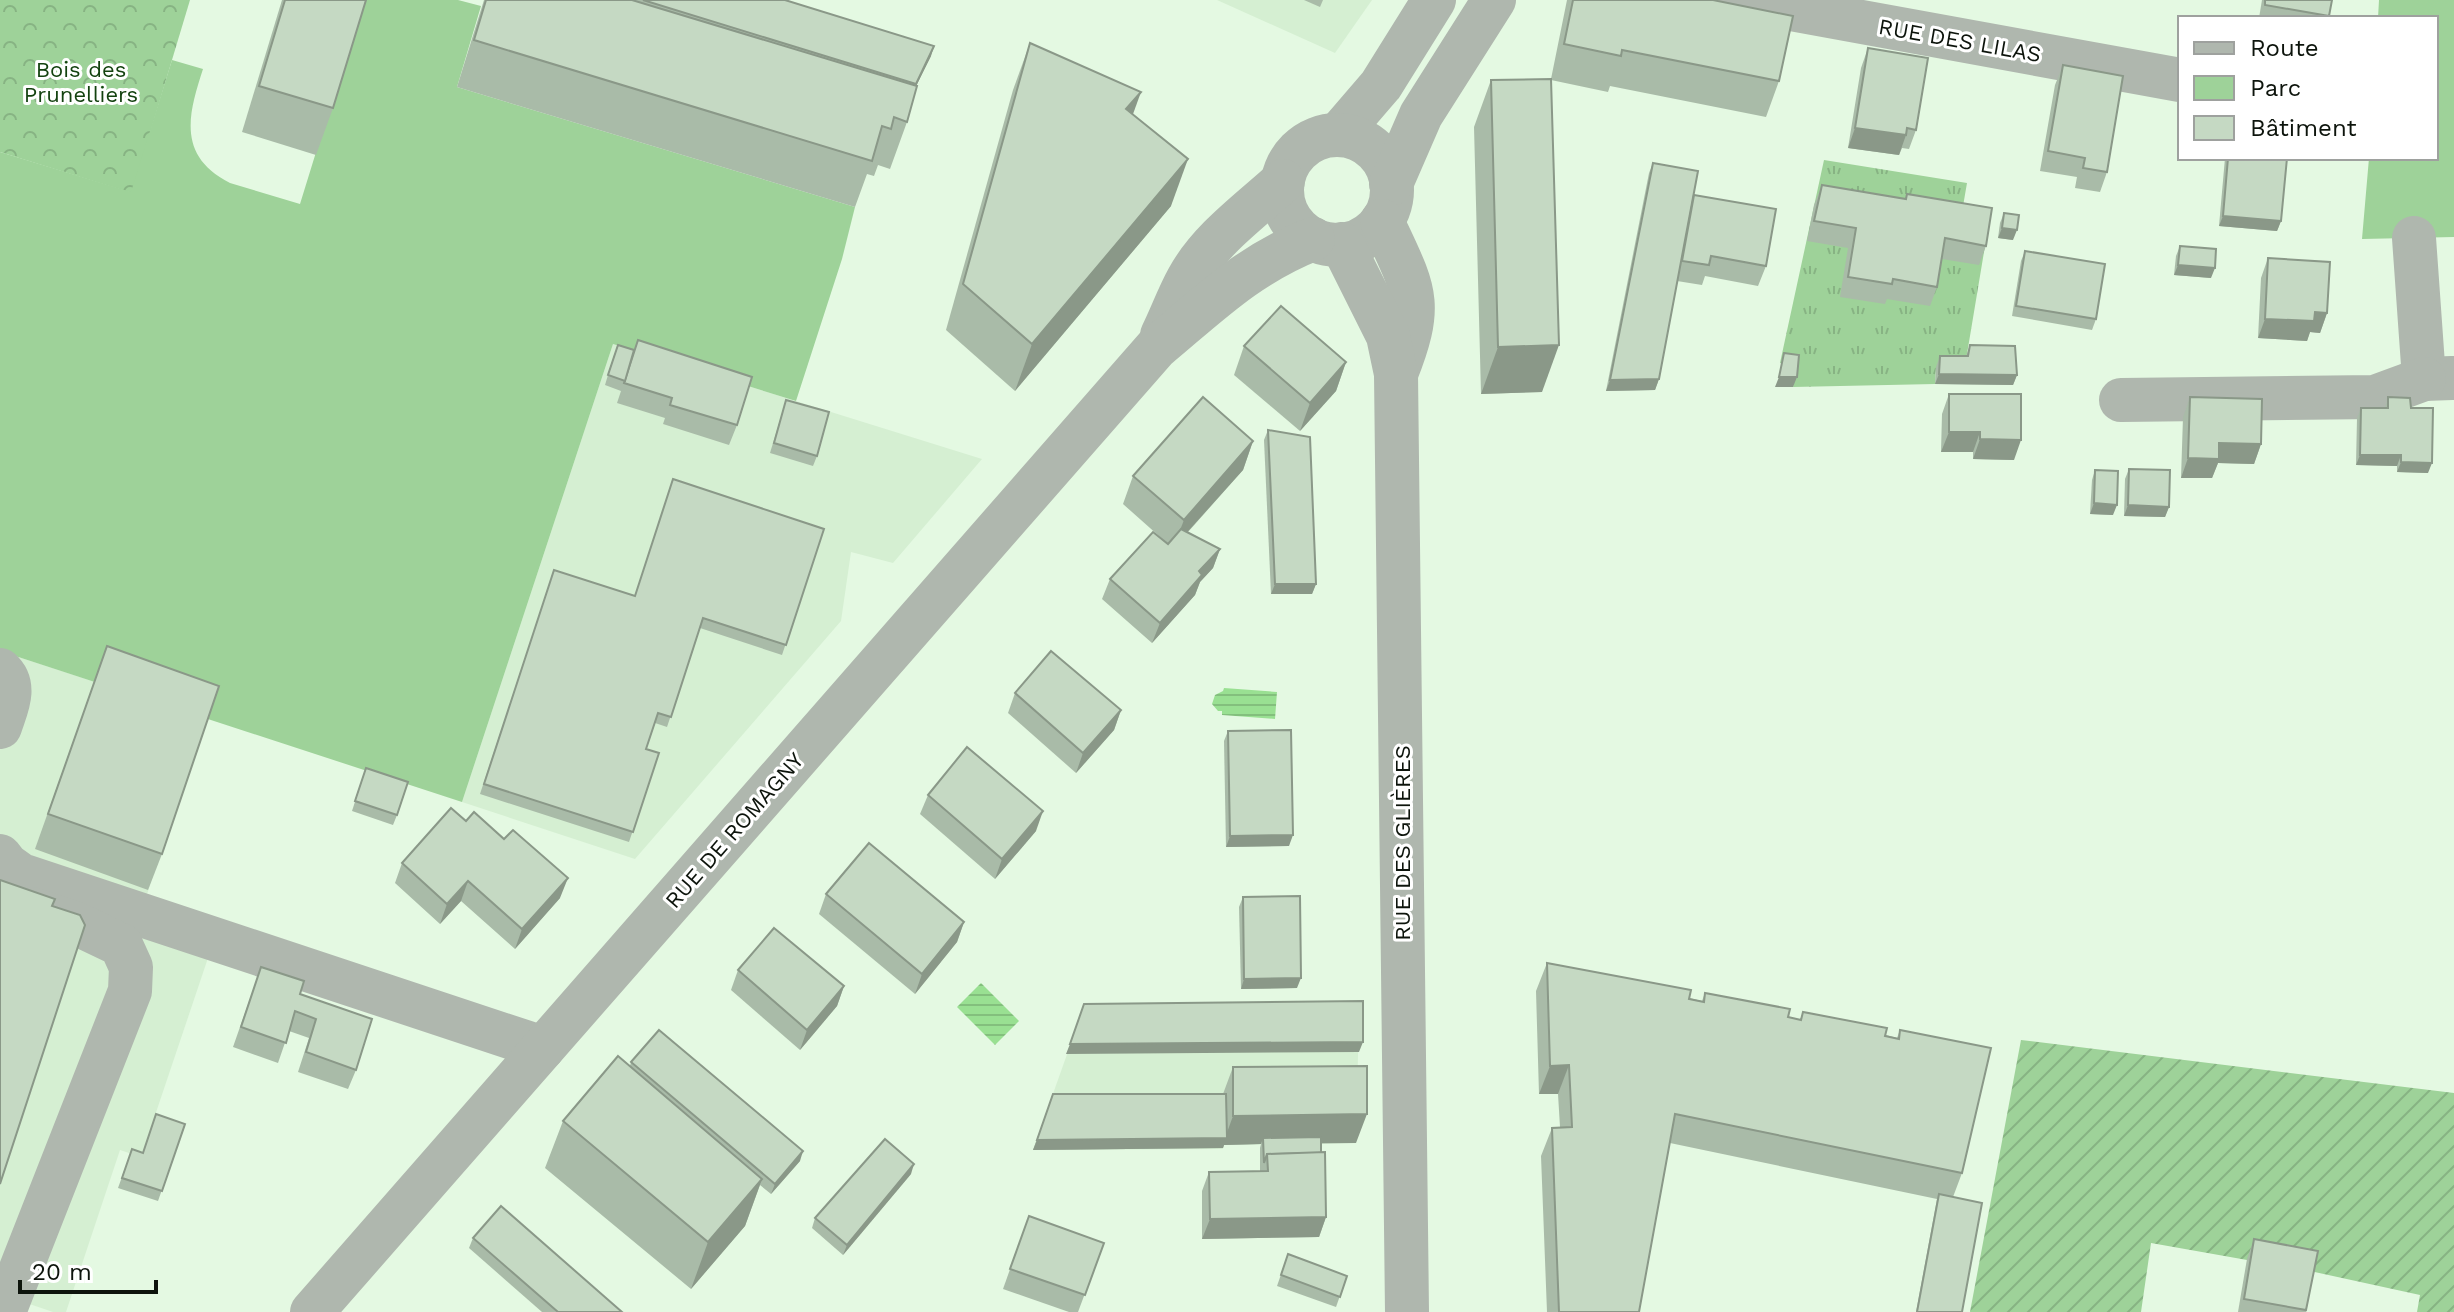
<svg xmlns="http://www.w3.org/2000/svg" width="2454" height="1312" font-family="'Work Sans',sans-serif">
	<defs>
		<pattern id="grass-tufts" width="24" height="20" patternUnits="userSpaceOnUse" patternTransform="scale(2)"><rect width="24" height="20" fill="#9ed299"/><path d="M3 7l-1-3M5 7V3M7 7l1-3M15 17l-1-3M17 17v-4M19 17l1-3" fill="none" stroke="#87b383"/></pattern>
		<pattern id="forest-crowns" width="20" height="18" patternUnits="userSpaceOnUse" patternTransform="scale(2)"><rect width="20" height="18" fill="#9ed299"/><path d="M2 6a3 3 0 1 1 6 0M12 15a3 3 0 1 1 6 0" fill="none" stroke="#87b383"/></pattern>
		<pattern id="garden-furrows" width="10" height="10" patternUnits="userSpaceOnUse" patternTransform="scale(2)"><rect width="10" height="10" fill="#9ed299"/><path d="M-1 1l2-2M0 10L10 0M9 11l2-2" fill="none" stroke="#87b383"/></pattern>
		<pattern id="water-rules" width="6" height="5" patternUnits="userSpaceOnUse" patternTransform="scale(2)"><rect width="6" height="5" fill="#99e092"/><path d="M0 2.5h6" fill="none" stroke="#83bf7d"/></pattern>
	</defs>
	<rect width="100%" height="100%" fill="#e4f9e2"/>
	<g fill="#d5efd2">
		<path d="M1217,0H1372L1335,53Z"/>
		<path d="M613,344L982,459L893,563L851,552L841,621L635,859L462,802Z"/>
		<path d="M0,651L206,718L136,927L210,952L141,1157L120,1150L66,1312H53L0,1294Z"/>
		<path d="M1359,1011L1356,1143L1223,1145V1149L1033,1150L1081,1015Z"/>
	</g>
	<path fill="url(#grass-tufts)" d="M1824,160L1967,183L1962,212L1990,216L1965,366L1936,367L1935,384L1793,387L1796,366L1780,363Z"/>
	<path fill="url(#forest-crowns)" d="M0,0H190L132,193L0,152Z"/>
	<g fill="#9ed299">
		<path d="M363,0H458L481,6L457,87L855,207L842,259L796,401L613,344L462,802L0,651V152L131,192L172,60L203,69C188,115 177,156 230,183L300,204Z"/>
		<path d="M2379,0H2454V237L2362,239L2369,158H2436V18H2378Z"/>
	</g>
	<path fill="url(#garden-furrows)" d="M2021,1040L2454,1093V1312H2417L2420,1295L2310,1271L2151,1243L2141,1312H1970Z"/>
	<g fill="url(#water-rules)">
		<path d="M1224,688L1277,692L1275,719L1222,715V711H1218L1212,704L1215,695L1223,691Z"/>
		<path d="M981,983L1019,1021L995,1045L957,1007Z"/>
	</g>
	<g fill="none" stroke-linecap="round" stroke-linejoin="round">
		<g stroke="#afb7ae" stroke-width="44">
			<path d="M1741,0L2180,80"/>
			<path d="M1338,135L1381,85L1434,0"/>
			<circle cx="1337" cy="190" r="55"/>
			<path d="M1391,184L1421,115L1494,0"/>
			<path d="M1382,221C1414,290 1425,301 1396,374"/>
			<path d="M2414,238L2424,379L2452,378"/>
			<path d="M1342,244L1388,336L1396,374L1407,1312"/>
			<path d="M1162,335C1171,317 1178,297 1188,279C1209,240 1250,211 1283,181"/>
			<path d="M2121,400L2375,397L2424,379"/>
			<path d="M0,670C18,686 6,708 0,727"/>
			<path d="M0,856L7,865L21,875L543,1048"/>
			<path d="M4,1312L130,991L131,967L121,945L77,924L32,909"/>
			<path d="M312,1312L1156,348C1209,304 1247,265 1313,239"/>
		</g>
	</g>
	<g fill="#a9bba8">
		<path d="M282,0H366L333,108L316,155L242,132Z"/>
		<path d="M484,0H785L931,56L916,86L907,122L890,169L878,165L874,176L867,174L855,207L457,87Z"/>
		<path d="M1304,0H1323L1320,7Z"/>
		<path d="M1567,0H1713L1779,81L1766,117L1610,86L1608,92L1551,80L1542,392L1481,394L1474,127L1491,80L1551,79Z"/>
		<path d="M2262,0H2332L2328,18H2259Z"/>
		<path d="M1030,43L1132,114L1171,206L1015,391L946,330L1013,90Z"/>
		<path d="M1868,48L1916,130L1909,149L1902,148L1899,155L1848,148L1861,68Z"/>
		<path d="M2063,65L2107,172L2100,192L2075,188L2077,177L2040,171L2055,85Z"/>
		<path d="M2225,158H2287L2281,221L2277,231L2219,226Z"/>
		<path d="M1653,163L1692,202L1694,195L1766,266L1758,286L1705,276L1702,285L1677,281L1659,379L1655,390L1606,391L1649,173Z"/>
		<path d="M1822,185L1986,246L1979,265L1942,259L1937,287L1930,306L1887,299L1885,304L1840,297L1848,248L1807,241L1814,205Z"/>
		<path d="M2004,213L2013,240L1998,238L2000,223Z"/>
		<path d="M2180,246L2211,278L2174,275L2176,256Z"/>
		<path d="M2025,251L2096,319L2092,330L2012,316L2021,261Z"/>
		<path d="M2268,258L2327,313L2320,333L2310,332L2307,341L2258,338L2261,278Z"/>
		<path d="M1970,345L2017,375L2013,385L1935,384L1936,367L1940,356H1966Z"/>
		<path d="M1244,346L1346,362L1336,391L1300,431L1234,375Z"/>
		<path d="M614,355L737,425L729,445L663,424L665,418L617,403L621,391L605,385Z"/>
		<path d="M1949,394L2014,460L1973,459V452H1941L1942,414Z"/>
		<path d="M2190,397L2261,444L2254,464L2218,463L2212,478H2181L2183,417Z"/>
		<path d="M2388,397L2411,408L2428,473L2397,472V466L2356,465L2357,418L2361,408H2385Z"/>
		<path d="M786,400L817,456L813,466L770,453Z"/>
		<path d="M1268,430L1316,584L1312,594H1271L1264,440Z"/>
		<path d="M1253,441L1243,470L1188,532L1220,549L1213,568L1200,582L1195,595L1152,643L1102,599L1110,579L1168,544L1123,504L1133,476Z"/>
		<path d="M2129,469L2169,507L2165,517L2124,516L2125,479Z"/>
		<path d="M2095,470L2113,515L2090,514L2092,480Z"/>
		<path d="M824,529L782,655L700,628L667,727L655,723L646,749L659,753L629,842L480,794L554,570L634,596Z"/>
		<path d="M107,646L162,854L148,890L35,849Z"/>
		<path d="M1015,693L1121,710L1114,730L1076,773L1008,713Z"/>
		<path d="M1228,731L1289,846L1226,847L1224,741Z"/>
		<path d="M366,768L397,815L393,825L352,811Z"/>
		<path d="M928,795L1036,831L995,879L920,814Z"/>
		<path d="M466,821L560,898L515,949L461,901L440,924L395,883L402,863Z"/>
		<path d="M826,894L964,922L957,942L915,994L819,914Z"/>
		<path d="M1243,897L1297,988L1241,989L1239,907Z"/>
		<path d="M1547,963L1702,1001L1705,993L1788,1017L1800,1020L1803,1012L1897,1038L1900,1030L1962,1173L1953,1197L1962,1312H1916L1937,1199L1670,1143L1639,1312H1547L1541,1156L1552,1128L1560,1127L1558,1094H1539L1536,991Z"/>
		<path d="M261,967L300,994L356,1070L348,1089L298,1072L309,1038L289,1031L278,1063L233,1047Z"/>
		<path d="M738,970L844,986L837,1006L800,1050L731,990Z"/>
		<path d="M631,1062L800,1161L771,1194L760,1185L745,1226L691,1289L545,1168L563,1121L630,1066Z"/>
		<path d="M1233,1067L1356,1143H1321L1326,1217L1319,1237L1202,1239V1191L1209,1172L1260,1171V1148L1261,1144L1224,1145L1223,1148L1033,1150L1053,1094H1223Z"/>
		<path d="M185,1124L158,1201L118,1188L132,1149L143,1153Z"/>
		<path d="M911,1174L843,1255L812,1228L815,1218Z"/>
		<path d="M1029,1216L1104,1243L1078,1312H1069L1003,1289Z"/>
		<path d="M473,1238L622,1312H542L469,1248Z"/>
		<path d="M2254,1239L2318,1251L2306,1312H2238L2247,1259Z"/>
		<path d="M1288,1254L1347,1276L1336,1307L1277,1286Z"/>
	</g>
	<g fill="#8a9888">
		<path d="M934,46L931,56L912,94L916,84Z"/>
		<path d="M1141,92L1124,139L1126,109Z"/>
		<path d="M1855,128L1906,135L1899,155L1848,148Z"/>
		<path d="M1188,159L1171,206L1015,391L1032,344Z"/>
		<path d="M2223,216L2281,221L2277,231L2219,226Z"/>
		<path d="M2002,228L2017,230L2013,240L1998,238Z"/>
		<path d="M2178,265L2215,268L2211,278L2174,275Z"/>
		<path d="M2315,312L2327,313L2320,333L2310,332L2307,341L2258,338L2265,319Z"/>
		<path d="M1559,345L1542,392L1481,394L1498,347Z"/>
		<path d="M1346,362L1336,391L1300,431L1310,403Z"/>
		<path d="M1939,374L2017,375L2013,385L1935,384Z"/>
		<path d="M1779,377H1797L1793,387H1775Z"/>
		<path d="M1659,379L1655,390L1606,391L1610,380Z"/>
		<path d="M1949,432H1980L1973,452H1941Z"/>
		<path d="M1980,439L2021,440L2014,460L1973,459Z"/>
		<path d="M1253,441L1243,470L1173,548L1184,520Z"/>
		<path d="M2219,443L2261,444L2254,464L2218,463L2212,478H2181L2188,458Z"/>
		<path d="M2360,455H2401L2397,466L2356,465Z"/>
		<path d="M2401,462L2432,463L2428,473L2397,472Z"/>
		<path d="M2094,503L2117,505L2113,515L2090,514Z"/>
		<path d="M2128,505L2169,507L2165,517L2124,516Z"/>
		<path d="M1220,549L1213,568L1200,582L1195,595L1152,643L1160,623L1199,571Z"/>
		<path d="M1275,584H1316L1312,594H1271Z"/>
		<path d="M1121,710L1114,730L1076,773L1083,753Z"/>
		<path d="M1043,811L1036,831L995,879L1002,859Z"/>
		<path d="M1293,835L1289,846L1226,847L1230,836Z"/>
		<path d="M568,878L560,898L515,949L522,929Z"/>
		<path d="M468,881L461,901L440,924L447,904Z"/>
		<path d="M964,922L957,942L915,994L922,974Z"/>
		<path d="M1301,978L1297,988L1241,989L1244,979Z"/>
		<path d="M844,986L837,1006L800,1050L807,1030Z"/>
		<path d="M1363,1042L1359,1052L1066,1054L1070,1044Z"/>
		<path d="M1569,1065L1558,1094H1539L1550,1066Z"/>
		<path d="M1367,1114L1356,1143L1264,1144L1263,1138L1261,1144L1224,1145L1223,1148L1033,1150L1037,1140L1225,1138L1233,1116Z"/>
		<path d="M803,1151L800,1161L771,1194L775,1184Z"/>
		<path d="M914,1164L911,1174L843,1255L847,1245Z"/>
		<path d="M762,1179L745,1226L691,1289L708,1242Z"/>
		<path d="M1326,1217L1319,1237L1202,1239L1210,1219Z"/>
	</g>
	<g fill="#c5d9c3" stroke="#8a9888" stroke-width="2">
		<path d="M285,0H366L333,108L259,86Z"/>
		<path d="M486,0H632L917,86L907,122L894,117L891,129L882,126L872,161L474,40Z"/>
		<path d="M643,0H785L934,46L916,84Z"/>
		<path d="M1573,0H1713L1793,16L1779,81L1622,50L1621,56L1564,44Z"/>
		<path d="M2265,0H2332L2329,16L2265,5Z"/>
		<path d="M1030,43L1141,92L1126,109L1188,159L1032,344L963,284Z"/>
		<path d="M1868,48L1928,58L1916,130L1907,128L1906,135L1855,128Z"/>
		<path d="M2063,65L2123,76L2107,172L2083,168L2085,158L2048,151Z"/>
		<path d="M1551,79L1559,345L1498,347L1491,80Z"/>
		<path d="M2228,158H2287L2281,221L2223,216Z"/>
		<path d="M1653,163L1698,171L1659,379L1610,380Z"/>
		<path d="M1822,185L1906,199L1907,194L1992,208L1986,246L1945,238L1937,287L1893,279L1892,284L1848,277L1856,228L1814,221Z"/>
		<path d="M1694,195L1776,209L1766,266L1711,256L1709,265L1682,261Z"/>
		<path d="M2004,213L2019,215L2017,230L2002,228Z"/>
		<path d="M2180,246L2216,249L2215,268L2178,265Z"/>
		<path d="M2025,251L2105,264L2096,319L2016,306Z"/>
		<path d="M2268,258L2330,262L2327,313L2315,312L2314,321L2265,319Z"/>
		<path d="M1281,306L1346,362L1310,403L1244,346Z"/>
		<path d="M638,340L752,377L737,425L670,405L672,398L624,383Z"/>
		<path d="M618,345L634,350L625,381L608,375Z"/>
		<path d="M1970,345L2015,346L2017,375L1939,374L1940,356H1968Z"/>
		<path d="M1784,353L1799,355L1797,377H1779Z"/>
		<path d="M1949,394H2021V440L1980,439V432H1949Z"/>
		<path d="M1203,397L1253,441L1184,520L1133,476Z"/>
		<path d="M2190,397L2262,399L2261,444L2219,443V459L2188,458Z"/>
		<path d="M2388,397L2410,398L2411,408H2433L2432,463L2401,462V455H2360L2361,408H2388Z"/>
		<path d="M786,400L829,412L817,456L774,443Z"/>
		<path d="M1268,430L1310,437L1316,584H1275Z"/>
		<path d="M2129,469L2170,470L2169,507L2128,505Z"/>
		<path d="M2095,470L2118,471L2117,505L2094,503Z"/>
		<path d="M673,479L824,529L786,645L703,618L671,717L658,713L646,749L659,753L633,832L484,784L554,570L635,596Z"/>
		<path d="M1181,529L1220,549L1199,571L1202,575L1160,623L1110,579L1153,532L1168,544Z"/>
		<path d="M107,646L219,686L162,854L48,814Z"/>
		<path d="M1051,651L1121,710L1083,753L1015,693Z"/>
		<path d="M1291,730L1293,835L1230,836L1228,731Z"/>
		<path d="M967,747L1043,811L1002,859L928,795Z"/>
		<path d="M366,768L408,782L397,815L355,801Z"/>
		<path d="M451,808L466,821L474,812L504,839L513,830L568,878L522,929L468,881L447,904L402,863Z"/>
		<path d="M869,843L964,922L922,974L826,894Z"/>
		<path d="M0,880L55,899L52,906L80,915L85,925L0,1184Z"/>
		<path d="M1300,896L1301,978L1244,979L1243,897Z"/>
		<path d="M774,928L844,986L807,1030L738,970Z"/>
		<path d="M1547,963L1691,990L1689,999L1704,1002L1705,993L1790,1009L1788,1017L1801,1020L1803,1012L1887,1028L1885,1036L1899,1039L1900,1030L1991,1048L1962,1173L1675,1114L1639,1312H1559L1552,1128L1572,1127L1569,1065L1550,1066Z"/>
		<path d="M261,967L304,981L300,994L372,1019L356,1070L306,1052L316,1019L295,1011L286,1043L241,1027Z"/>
		<path d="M1363,1001V1042L1070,1044L1084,1004Z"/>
		<path d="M659,1030L803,1151L775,1184L631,1062Z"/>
		<path d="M618,1056L762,1179L708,1242L563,1121Z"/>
		<path d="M1367,1066V1114L1233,1116V1067Z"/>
		<path d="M1053,1094H1226L1227,1138L1037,1140Z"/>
		<path d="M156,1114L185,1124L162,1191L122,1178L132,1149L143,1153Z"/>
		<path d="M1321,1137V1153L1267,1154L1264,1163L1263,1138Z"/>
		<path d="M885,1139L914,1164L847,1245L815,1218Z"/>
		<path d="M1325,1152L1326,1217L1210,1219L1209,1172L1268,1171L1267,1154Z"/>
		<path d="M1939,1194L1982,1203L1962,1312H1917Z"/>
		<path d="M501,1206L622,1312H558L473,1238Z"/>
		<path d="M1029,1216L1104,1243L1085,1295L1010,1269Z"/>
		<path d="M2254,1239L2318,1251L2306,1310L2244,1299Z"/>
		<path d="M1288,1254L1347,1276L1340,1297L1281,1275Z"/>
	</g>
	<g text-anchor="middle" stroke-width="6" stroke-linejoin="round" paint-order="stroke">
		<g font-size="22" fill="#0d140c" stroke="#fff">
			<text transform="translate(1960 40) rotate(10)" y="8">RUE DES LILAS</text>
			<text transform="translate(734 830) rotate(-49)" y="8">RUE DE ROMAGNY</text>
			<text transform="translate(1402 843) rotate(-90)" y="8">RUE DES GLIÈRES</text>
		</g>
		<g font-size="22" fill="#13420f" stroke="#fff">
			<text x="81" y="77">Bois des<tspan x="81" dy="25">Prunelliers</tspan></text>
		</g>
	</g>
	<rect x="2178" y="16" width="260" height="144" fill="#ffffff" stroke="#9ea19e" stroke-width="2"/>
	<rect x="2194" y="42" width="40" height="12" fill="#afb7ae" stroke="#9ea19e" stroke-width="2"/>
	<text x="2250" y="56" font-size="24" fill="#0d140c">Route</text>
	<rect x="2194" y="76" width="40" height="24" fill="#9ed299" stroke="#9ea19e" stroke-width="2"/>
	<text x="2250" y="96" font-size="24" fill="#0d140c">Parc</text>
	<rect x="2194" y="116" width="40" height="24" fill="#c5d9c3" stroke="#9ea19e" stroke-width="2"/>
	<text x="2250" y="136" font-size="24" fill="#0d140c">Bâtiment</text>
	<path d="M20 1280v12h136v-12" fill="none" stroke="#0d140c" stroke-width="4"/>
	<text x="32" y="1280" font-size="24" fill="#0d140c" stroke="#ffffff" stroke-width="6" paint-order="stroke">20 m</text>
</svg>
